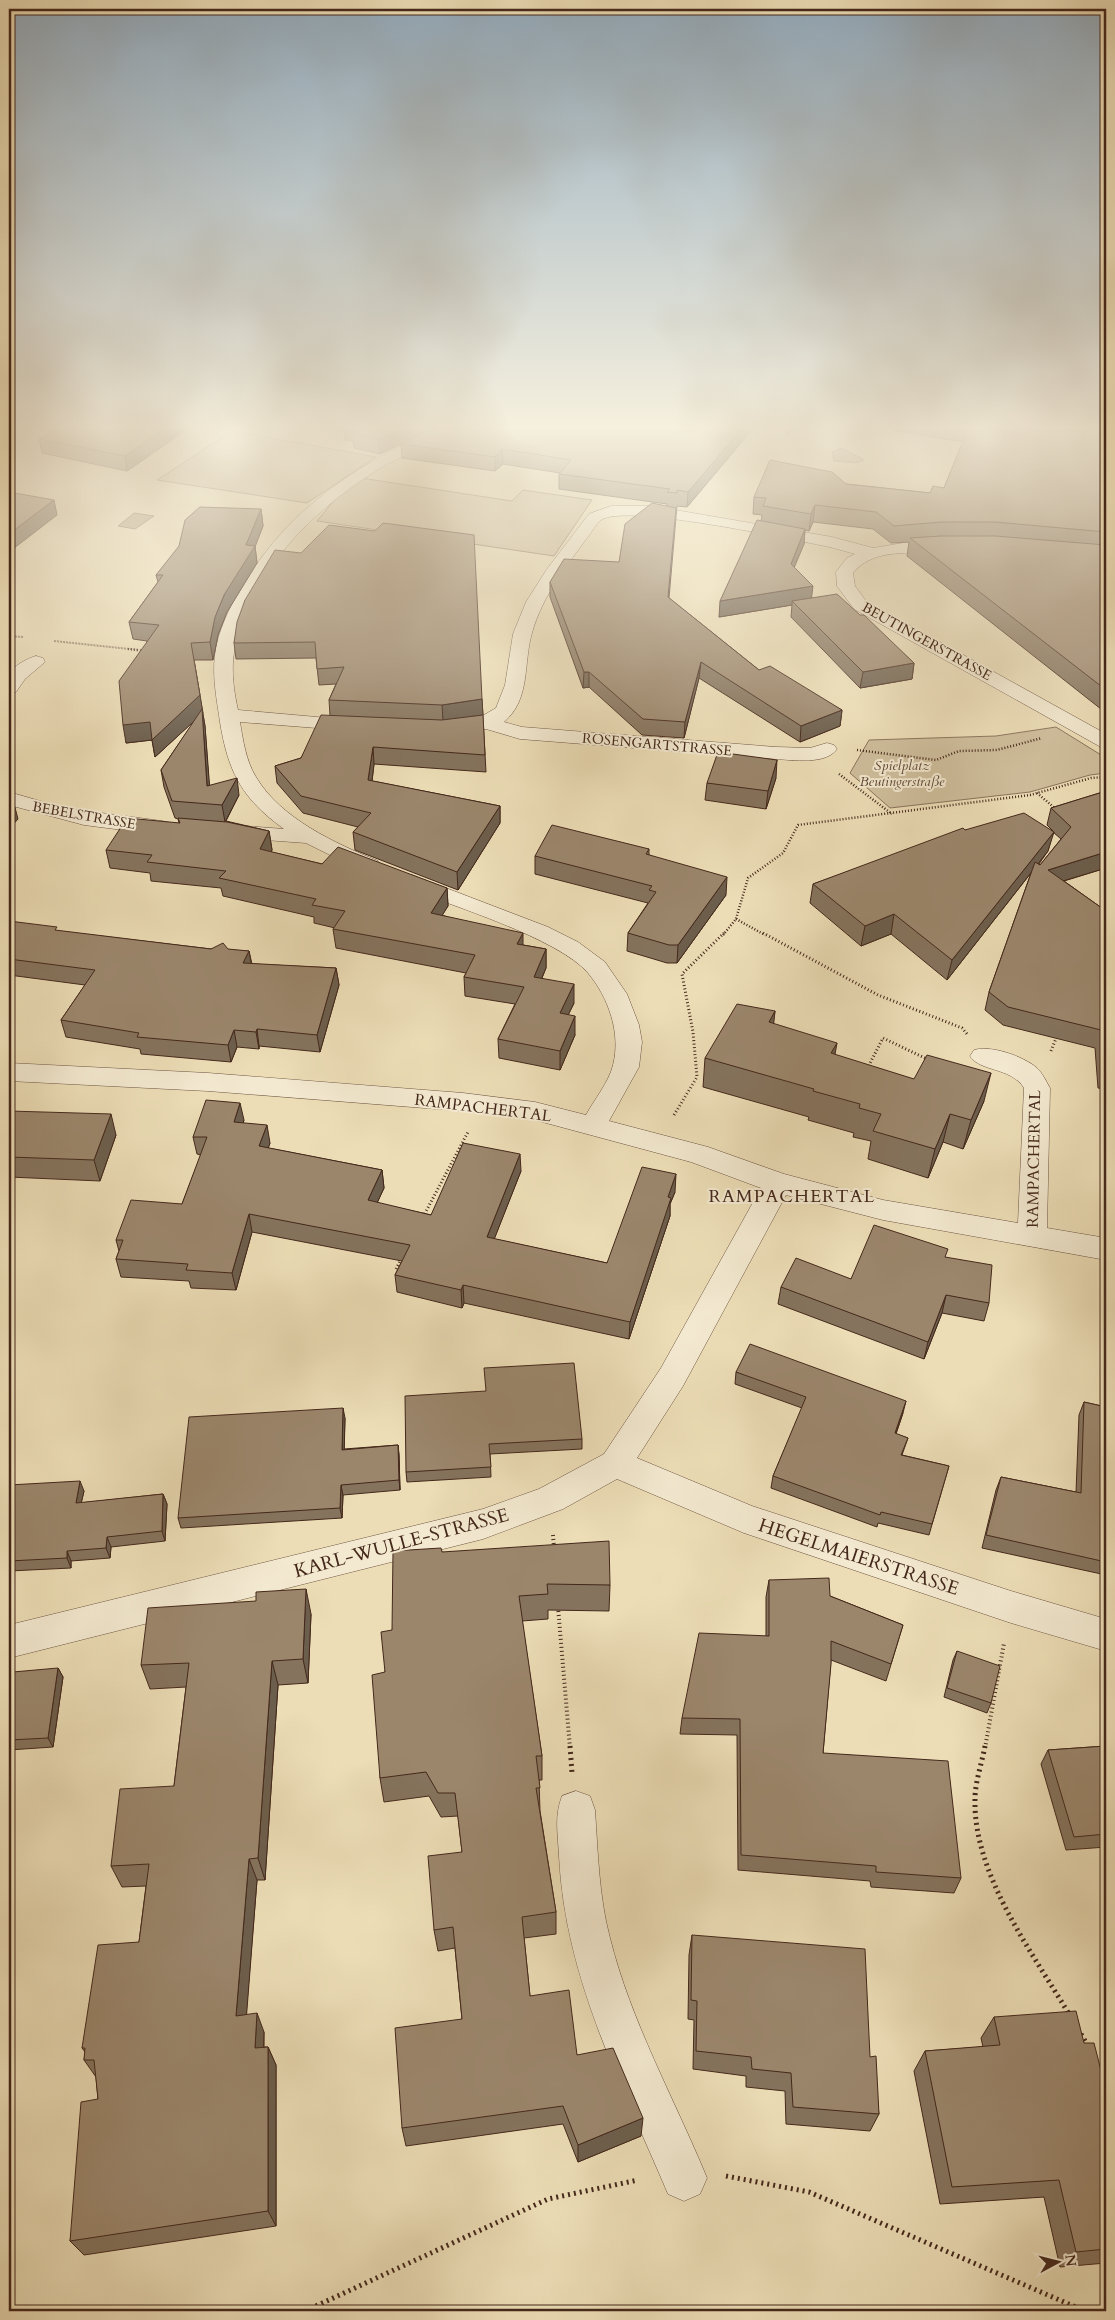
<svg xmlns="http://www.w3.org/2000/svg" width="1115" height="2320" font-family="Cardo,serif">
	<rect width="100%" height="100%" fill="#ecddb6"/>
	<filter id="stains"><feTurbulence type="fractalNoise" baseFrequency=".004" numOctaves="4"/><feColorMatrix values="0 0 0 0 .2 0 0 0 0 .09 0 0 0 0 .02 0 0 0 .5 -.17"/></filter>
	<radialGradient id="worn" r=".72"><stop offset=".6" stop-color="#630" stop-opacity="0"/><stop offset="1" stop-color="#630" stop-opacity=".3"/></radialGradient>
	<g fill="#cfbe9c" stroke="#8a735c">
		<path d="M232,431L376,457L307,503L157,480Z"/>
		<path d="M361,478L512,501L523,490L592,500L554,556L317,521L336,498Z"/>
		<path d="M1056,727L1106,758V773L1090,775L1030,792L890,808L850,773L869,740L996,736Z"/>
	</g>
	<g fill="#b39f81" stroke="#876f58">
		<path d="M842,448L863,459V461L856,463L834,461L832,452Z"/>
		<path d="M134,513L154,516L135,529L118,526Z"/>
	</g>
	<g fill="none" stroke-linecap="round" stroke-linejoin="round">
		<defs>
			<g id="minor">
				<path d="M19,425H36L9,440V430Z"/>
				<path d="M443,425H461C455,434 401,457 388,464C320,502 246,573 234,653C231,671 234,692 238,710L362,721L365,725L362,729L355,731L240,722C243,740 246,761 256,777C281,819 335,843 378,861L381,866L378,871L370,873L362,871L306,843L224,837L221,832L224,827L232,825L284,829C242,799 228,772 220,722C217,701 212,677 215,655C218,630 230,607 243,585C292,504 360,464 443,425Z"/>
				<path d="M611,506H652L832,537L873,548L909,542H951L953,546L951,550C920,557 876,544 853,573L855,586L866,601L1106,734V748L1099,746L854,609L837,586L836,572L847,558L855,554L830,547C793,540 625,503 601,520C596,524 591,533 587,538C565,568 542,597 532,633C523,664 531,699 504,722L522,727L776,747L810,748L827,743L834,745L837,749C826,765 793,760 776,759L520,739L486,729L446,735L439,733L436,729L439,725L477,719L496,708L505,685L513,634L526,602L547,569L589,514Z"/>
				<path d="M36,656L43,658L45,662L25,679L16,692L9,694C9,688 7,679 9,674C13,666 28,658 36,656Z"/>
				<path d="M9,792L64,808L162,821L170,823L173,828L170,833L162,835L84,825L9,805Z"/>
				<path d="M412,875L548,927L578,942L605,962L627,994L639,1025L642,1042L639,1067L609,1121L708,1147L784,1174L883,1200L1018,1223L1024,1088C1011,1067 980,1072 970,1056L974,1050C991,1045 1023,1056 1037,1068C1043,1074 1046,1081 1050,1088L1047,1228L1106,1238V1260L883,1220L786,1195L683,1386L637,1458L752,1506L1011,1591L1106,1619V1651L1011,1623L744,1533L617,1479L563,1509L483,1539L9,1658V1625L483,1509L539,1489L604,1454L661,1368L761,1188L691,1162L535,1120L463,1111L208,1091L9,1081V1063L208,1073L463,1093L535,1102L586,1115C594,1100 609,1082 613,1065C621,1034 609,998 588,973C558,938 450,905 404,887L401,882L404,877Z"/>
				<path d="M576,1791L590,1796L595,1810C598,1853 599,1897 610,1938C631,2022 674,2098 707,2178L700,2194L684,2201L668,2194C621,2083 565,1978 559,1856C558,1835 554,1816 562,1796Z"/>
			</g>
		</defs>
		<use href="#minor" stroke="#6e5542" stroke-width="1"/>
		<g stroke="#44281b" stroke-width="2" stroke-dasharray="0.5 1" stroke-linecap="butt">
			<path d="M9,636L23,637"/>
			<path d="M54,641L139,650"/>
		</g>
		<g stroke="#44281b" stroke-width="2.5" stroke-dasharray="1 2" stroke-linecap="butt">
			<path d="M128,649L145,651"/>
			<path d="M857,750L936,760L959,751L997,750L1042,738"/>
			<path d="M839,774L892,814"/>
			<path d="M1037,793L1057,810"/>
			<path d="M736,919L765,935"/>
			<path d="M723,935L736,919L748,878L783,853L798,825L1030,795L1091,778L1106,777"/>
		</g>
		<g stroke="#44281b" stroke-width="3" stroke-dasharray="1 2.5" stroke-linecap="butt">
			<path d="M763,933L878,995L962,1028L967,1034"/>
			<path d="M1051,1051L1057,1036"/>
			<path d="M867,1069L883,1038L927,1059"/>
			<path d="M674,1115L697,1077L693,1032L682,974L724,933"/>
			<path d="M423,1217L468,1132"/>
			<path d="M396,1269L402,1258"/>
		</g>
		<g stroke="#44281b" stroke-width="4" stroke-dasharray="1 3" stroke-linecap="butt">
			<path d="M553,1535L554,1548"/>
			<path d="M558,1607L570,1748"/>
			<path d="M985,1748L1004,1643"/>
		</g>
		<g stroke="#44281b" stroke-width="5" stroke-dasharray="2 4" stroke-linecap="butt">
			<path d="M570,1746L572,1773"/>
			<path d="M985,1746C982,1763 975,1782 975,1799C973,1874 1032,1952 1069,2014"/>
			<path d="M1081,2034L1088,2046"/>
			<path d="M726,2176L809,2192L1085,2311"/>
			<path d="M305,2311L548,2199L638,2180"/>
		</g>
		<use href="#minor" fill="#f3e9d0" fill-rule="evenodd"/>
	</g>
	<g fill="#85735d" stroke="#44281b" fill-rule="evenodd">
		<path d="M65,425H193L127,471L42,453L39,439Z"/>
		<path d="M320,425H440L380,454L354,448L353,441L345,440L344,431Z"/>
		<path d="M440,425H756L687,507L677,506L669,598L759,670L842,710L840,726L800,742L699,678L684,738L642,735L589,687L583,688L550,597V582L619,562L667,506V504L559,489V474L560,473L503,464L495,471L402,458L401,444Z"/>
		<path d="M891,425H1106V713L907,556L909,542L891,543L873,529L813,522L809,531L805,530L804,544L794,567L811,598L860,615L914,663L912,679L860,688L791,617L792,605L719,617L761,521L762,515L753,514L754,497L846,484L930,493L944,488L963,442L891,430Z"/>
		<path d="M261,509L263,526L255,546L257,563L227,612L218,635L213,660H194L205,726L209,786L239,795L226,821L269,831L272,850L271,852L322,864L447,888L448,906L442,915L523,945L546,949V968L542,978L574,1003L568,1015L575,1035L560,1070L499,1058L498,1039L515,1004L465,996L464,977L466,973L336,948L333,929L335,928L314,923V917L223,896L221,888L151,881L150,873L110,868L106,850L179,823L178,819L175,818L164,787L161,770L195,720L155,757L152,740L126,743L147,641L133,639L129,622L158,582L156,575Z"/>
		<path d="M245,600L482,699L486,772L374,764L372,781L500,806V823L458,890L355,850L353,832L358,827L303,813L277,783L275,766L301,758L330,715L329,700L336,684L319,685L316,658L236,659L234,643Z"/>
		<path d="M776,778L766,809L705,800L707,783Z"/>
		<path d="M1106,791V868L1064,881L1106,911V1089L1098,1088L1095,1048L1003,1025L985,1010L989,992L1031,873L947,980L891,934L861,946L810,903L813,884L965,830L1053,831L1047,825L1051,808ZM1053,832L1061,839L1040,865L1039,864L1048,851Z"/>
		<path d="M649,849V855L726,895L677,963H667L627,951L628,933L648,903L535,874V856Z"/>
		<path d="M9,921L58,931L211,949L249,951L252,964L336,968L339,985L320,1052L259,1046V1049L237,1047L231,1062L141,1054L140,1049L66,1037L61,1020L85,985L9,975Z"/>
		<path d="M775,1011L773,1024L835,1055L984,1101L963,1149L943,1142L928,1178L868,1159L871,1141L853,1137L854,1133L808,1120L809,1117L703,1087L705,1058Z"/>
		<path d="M9,1111L116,1135L100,1181L9,1177Z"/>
		<path d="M244,1120L243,1123L270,1143L268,1148L382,1170L384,1188L377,1203L431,1215L521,1171L494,1239L607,1263L675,1192L670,1204V1216L629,1339L464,1303L462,1308L397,1292L395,1275L402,1261L252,1232L236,1290L191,1288L189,1281L121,1277L116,1259L119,1251L116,1240L182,1204L201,1155L197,1154L193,1137Z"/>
		<path d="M946,1257L989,1303L984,1321L942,1313L924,1359L778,1304L781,1287L851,1279Z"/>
		<path d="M1106,1280V1305L1105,1283Z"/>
		<path d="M736,1372L903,1413L896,1434L908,1438L902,1455L949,1466L929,1535L878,1523L877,1527L771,1488L773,1476L802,1408L735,1384Z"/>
		<path d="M486,1391L582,1439V1449L490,1454L491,1477L407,1482L406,1472Z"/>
		<path d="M1084,1402L1106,1407V1575L982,1548L996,1490L1001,1477L1076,1492L1079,1415Z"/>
		<path d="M345,1418L344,1449L398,1445L399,1455L400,1490L343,1495L342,1518L181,1528L178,1518Z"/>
		<path d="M9,1485L84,1491L81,1503L163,1494L167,1504L165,1541L111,1547L110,1558L71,1561V1568L9,1571Z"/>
		<path d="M442,1552L610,1585L609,1611L548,1610V1619L522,1621L542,1756V1780H539L540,1811L556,1912V1934L524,1938L530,1996L577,2055L641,2136L578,2162L563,2124L406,2146L402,2128L462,2019L455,1948L438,1951L434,1930L462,1852L458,1816L441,1817L429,1796L384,1802L380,1778L385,1672L392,1630Z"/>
		<path d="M769,1580L830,1596L903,1625L886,1681L831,1660L823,1753L961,1878L954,1893L871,1887L870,1881L738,1870L737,1735L680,1734L682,1718L766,1636V1597Z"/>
		<path d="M311,1614L308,1683L278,1685L265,1880H257L246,2015L264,2032V2047H268L276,2065V2226L84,2255L70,2241L98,2099L96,2077L84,2060L85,2052L82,2048L139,1942L146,1886L122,1887L111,1866L174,1786L186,1687L150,1689L141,1665Z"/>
		<path d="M957,1651L991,1703L987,1713L944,1697L953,1660Z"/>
		<path d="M58,1668L63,1677L53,1747L9,1750V1740Z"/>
		<path d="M1106,1746V1847L1066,1850L1041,1764L1048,1750Z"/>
		<path d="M692,1935L870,2057L879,2114L870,2131L786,2124L785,2091L746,2087V2076L693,2069L694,2020L688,2019L689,1955Z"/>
		<path d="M994,2017L1084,2043L1106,2090V2263L1060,2267L1044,2197L940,2204L914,2071L925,2051L983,2047L981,2038Z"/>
	</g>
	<g fill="#6c5e4c" stroke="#44281b">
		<path d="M170,425H193L127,471L125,456Z"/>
		<path d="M409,425H440L380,454L379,439Z"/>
		<path d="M745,425H756L687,507L688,492Z"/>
		<path d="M787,425H800L786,436Z"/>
		<path d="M502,449L503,464L495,471V457Z"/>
		<path d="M54,500L57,515L9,552V534Z"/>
		<path d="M815,505L813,522L809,531L811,514Z"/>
		<path d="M261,509L263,526L255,547L257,563L227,612L218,635L213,660L210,642L215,617Z"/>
		<path d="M805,529L804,544L789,580L791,564Z"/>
		<path d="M813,586L811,602L792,601V605L719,617L720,601Z"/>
		<path d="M194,660L203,713L155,757L152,740L126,743L123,725Z"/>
		<path d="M701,662L699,678L684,738L685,722Z"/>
		<path d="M914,663L912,679L860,688L863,672Z"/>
		<path d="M584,672H589V687L583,688Z"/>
		<path d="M482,699L483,715L443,721L442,705Z"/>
		<path d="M202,709L205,726L211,804L207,786Z"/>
		<path d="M842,710L840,726L800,742L801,726Z"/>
		<path d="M373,747L374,764L370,797L368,780Z"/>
		<path d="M777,760L776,778L766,809L768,791Z"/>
		<path d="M237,778L239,795L225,822L222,805Z"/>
		<path d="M13,800L18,819L9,829V805Z"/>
		<path d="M500,806V823L458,890L457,872Z"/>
		<path d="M269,831L272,850L262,868L260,849Z"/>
		<path d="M1054,832L1048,851L947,980L952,960Z"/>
		<path d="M1106,852V868L1043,887L1048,870Z"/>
		<path d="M727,877L726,895L677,963L678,945Z"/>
		<path d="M447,888L448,906L432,932L431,913Z"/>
		<path d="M894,914L891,934L861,946L865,926Z"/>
		<path d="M523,933V952L517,944Z"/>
		<path d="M546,949V968L534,996V977Z"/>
		<path d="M249,951L252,968L243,963Z"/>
		<path d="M336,968L339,985L320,1052L317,1035Z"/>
		<path d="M574,984V1003L560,1032V1013Z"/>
		<path d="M775,1011L772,1040L769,1022Z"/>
		<path d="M575,1016V1035L560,1070V1051Z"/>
		<path d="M257,1029L259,1046V1049L256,1032Z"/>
		<path d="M234,1030L237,1047L231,1062L228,1045Z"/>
		<path d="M837,1043L832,1072L831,1053Z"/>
		<path d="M991,1073L984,1101L963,1149L971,1120Z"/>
		<path d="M240,1103L244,1120L238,1140L234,1122Z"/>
		<path d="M111,1114L116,1135L100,1181L94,1160Z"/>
		<path d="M950,1114L943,1142L928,1178L935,1149Z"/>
		<path d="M267,1125L270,1143L263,1164L259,1146Z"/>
		<path d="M520,1154L521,1171L488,1255L487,1237Z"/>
		<path d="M382,1170L384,1188L370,1218L368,1200Z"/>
		<path d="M676,1174L675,1192L670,1204V1216L629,1339L630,1322L668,1197Z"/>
		<path d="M249,1214L252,1232L236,1290L232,1273Z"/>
		<path d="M463,1285L464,1303L462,1308L461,1290Z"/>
		<path d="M946,1295L942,1313L924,1359L928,1342Z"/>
		<path d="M906,1401L903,1413L892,1445L895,1433Z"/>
		<path d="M343,1408L345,1418L344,1460L342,1450Z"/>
		<path d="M398,1445L399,1455L400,1490L399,1480Z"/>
		<path d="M80,1481L84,1491L79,1513L76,1503Z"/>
		<path d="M341,1485L343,1495L342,1518L340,1508Z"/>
		<path d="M163,1494L167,1504L165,1541L162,1531Z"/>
		<path d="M107,1537L111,1547L110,1558L106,1548Z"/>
		<path d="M67,1551L71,1561V1568L67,1558Z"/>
		<path d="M306,1589L311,1614L308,1683L303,1659Z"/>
		<path d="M272,1661L278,1685L265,1880L258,1858Z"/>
		<path d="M58,1668L63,1677L53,1747L48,1738Z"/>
		<path d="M249,1859L257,1880L245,2035L236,2016Z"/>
		<path d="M257,2013L264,2032L263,2067L255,2048Z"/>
		<path d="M268,2047L276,2065V2226L268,2211Z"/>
		<path d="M643,2118L641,2136L578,2162V2145Z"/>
	</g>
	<g fill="#9b866c" stroke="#44281b">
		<path d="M65,425H170L125,456L39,439Z"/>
		<path d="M344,425H409L379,439L352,434L361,429Z"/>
		<path d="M440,425H745L688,492L677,490V493L667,492L670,489L559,474L571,460L502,449L495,457L401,444Z"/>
		<path d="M960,425H1089L1106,431V532L995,522H941L894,526L876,512L815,505L811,514L763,506L766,498L754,497L770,460L832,472L846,484L930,493L933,486L944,488L969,426Z"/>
		<path d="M9,492L54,500L9,534Z"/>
		<path d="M652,503L676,508L668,597L759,670L770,666L842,710L801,726L701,662L685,722L643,719L589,672H584L550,582L564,559L619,562L625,524Z"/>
		<path d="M200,507L261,509L246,545L255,546L224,595L215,617L210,642L191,643L200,695L152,740L150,722L123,725L119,681L159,625L129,622L163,575H156L179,546L185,520Z"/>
		<path d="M757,520L805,529L791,564L813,586L720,601Z"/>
		<path d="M383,523L474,535L482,699L442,705L329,700L344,667L317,669L315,642L234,643L237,622L245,600L275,550L301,553L329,525L375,531Z"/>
		<path d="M941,536H995L1106,545V690L910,538Z"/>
		<path d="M837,594L860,615H864L914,663L863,672L792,601Z"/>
		<path d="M202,709L207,786L237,778L222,805L172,801L161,770Z"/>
		<path d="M321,715L442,720L483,715L485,755L373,747L368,780L500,806L457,872L353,832L371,813L301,796L275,766L301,758Z"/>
		<path d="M718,752L777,760L768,791L707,783Z"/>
		<path d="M1106,791V852L1048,870L1106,911V1071H1104L1101,1030L1008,1007L989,992L1035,862L1040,865L1071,827L1051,808Z"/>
		<path d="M9,799L13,800L9,805Z"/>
		<path d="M1024,813L1054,832L952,960L894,914L865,926L813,884L963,828L965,830Z"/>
		<path d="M127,818L180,823L178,818L227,822L269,831L260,849L322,864L338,847L447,888L431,913L523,933L517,944L546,949L534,977L574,984L560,1013L575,1016L560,1051L498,1039L524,987L464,977L475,955L333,929L345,911L312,905L316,899L219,878L226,871L147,862L152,855L106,850Z"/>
		<path d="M552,825L649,849L646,854L727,877L678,945H669L628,933L656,892L649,890L652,886L535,856Z"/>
		<path d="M9,921L57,927L55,930L211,949L223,943L228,949L249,951L243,963L336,968L317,1035L257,1029L256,1032L234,1030L228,1045L137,1037L139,1033L61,1020L95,970L9,959Z"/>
		<path d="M737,1004L775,1011L769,1022L837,1043L831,1053L914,1079L927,1055L991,1073L971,1120L950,1114L935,1149L873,1131L881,1114L859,1108L860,1104L813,1091L814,1089L705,1058Z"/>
		<path d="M206,1100L240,1103L234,1122L267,1125L259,1146L382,1170L368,1200L431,1215L463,1143L520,1154L487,1237L607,1263L642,1167L676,1174L668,1197L671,1198L630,1322L463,1285L461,1290L395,1275L410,1245L249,1214L232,1273L186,1270L188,1264L116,1259L123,1240H116L131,1200L182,1204L207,1137H193Z"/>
		<path d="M9,1111L111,1114L94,1160L9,1157Z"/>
		<path d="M874,1225L948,1249L945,1257L992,1265L989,1303L946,1295L928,1342L781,1287L796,1258L851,1279Z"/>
		<path d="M750,1344L906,1401L895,1433L908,1438L901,1455L949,1466L932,1524L881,1512L880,1515L773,1476L806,1397L736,1372Z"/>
		<path d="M574,1363L582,1439L489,1444L491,1467L406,1472L405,1396L486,1391L484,1368Z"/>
		<path d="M1084,1402L1106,1407V1562L986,1535L1001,1477L1081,1493Z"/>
		<path d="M343,1408L342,1450L398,1445L399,1480L341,1485L340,1508L178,1518L189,1417Z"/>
		<path d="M80,1481L76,1503L163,1494L162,1531L107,1537L106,1548L67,1551V1558L9,1561V1485Z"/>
		<path d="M609,1541L610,1585L547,1584L548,1594L519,1596L542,1756H536L540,1788H536L556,1912L522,1917L530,1996L569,1990L577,2055L613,2048L643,2118L578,2145L563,2106L402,2128L395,2028L462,2019L453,1927L434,1930L428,1856L462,1852L455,1793H438L426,1772L380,1778L372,1675L385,1672L381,1632L392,1630L393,1551L441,1548L442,1552Z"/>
		<path d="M829,1578L830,1596L903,1625L891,1664L831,1641V1664L823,1753L948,1761L961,1878L876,1872V1866L741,1855L740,1719L682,1718L699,1633L769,1636V1580Z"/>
		<path d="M306,1589L303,1659L272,1661L258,1858L249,1859L236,2016L257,2013L255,2048L268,2047V2211L70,2241L81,2102L98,2099L94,2060H84L85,2048H82L98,1945L139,1942L149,1864L111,1866L120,1789L174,1786L189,1663L141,1665L148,1608L256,1601V1592Z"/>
		<path d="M957,1651L1000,1666L991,1703L947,1688Z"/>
		<path d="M58,1668L48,1738L9,1740V1701L13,1672Z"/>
		<path d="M1106,1746V1834L1074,1837L1048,1750Z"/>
		<path d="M692,1935L865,1949L870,2057L876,2056L879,2114L793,2107L791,2073L752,2069L751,2057L696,2051L697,2001L691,2000Z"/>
		<path d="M1076,2011L1084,2043H1094L1106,2090V2249L1076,2252L1059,2180L952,2187L925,2051L1000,2045L994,2017Z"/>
	</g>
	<linearGradient id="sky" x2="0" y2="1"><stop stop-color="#93acbf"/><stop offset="0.57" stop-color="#f6f0de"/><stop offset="1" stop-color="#f6f0de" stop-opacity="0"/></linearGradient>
	<rect width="1115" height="749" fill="url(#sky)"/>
	<g text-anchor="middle" stroke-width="4" stroke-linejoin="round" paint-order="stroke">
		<g font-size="14" fill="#44281b" stroke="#f3e9d0">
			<text transform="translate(927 641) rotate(29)" y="5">BEUTINGERSTRASSE</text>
			<text transform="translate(657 744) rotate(5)" y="5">ROSENGARTSTRASSE</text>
			<text transform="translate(84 815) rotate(10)" y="5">BEBELSTRASSE</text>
		</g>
		<g font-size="14" font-style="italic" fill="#604635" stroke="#f3e9d0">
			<text x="902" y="770">Spielplatz<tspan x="902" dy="16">Beutingerstraße</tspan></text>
		</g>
		<g font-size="16" fill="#44281b" stroke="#f3e9d0">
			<text transform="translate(483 1107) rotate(7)" y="6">RAMPACHERTAL</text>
			<text transform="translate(1033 1159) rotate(-89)" y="6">RAMPACHERTAL</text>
		</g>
		<g font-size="18" letter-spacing="1" fill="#44281b" stroke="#f3e9d0">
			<text x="792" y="1202">RAMPACHERTAL</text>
		</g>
		<g font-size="19" fill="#44281b" stroke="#f3e9d0">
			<text transform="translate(401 1542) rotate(-15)" y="7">KARL-WULLE-STRASSE</text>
			<text transform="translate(859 1556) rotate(18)" y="7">HEGELMAIERSTRASSE</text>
		</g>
	</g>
	<rect width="1115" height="2320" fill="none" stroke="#ecddb6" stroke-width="30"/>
	<rect x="10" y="10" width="1095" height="2300" fill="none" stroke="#44281b" stroke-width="2.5"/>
	<rect x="15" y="15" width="1085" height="2290" fill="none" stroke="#44281b"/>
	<g transform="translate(1058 2262) rotate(83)" stroke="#f3e9d0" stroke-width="4" paint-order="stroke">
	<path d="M0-4L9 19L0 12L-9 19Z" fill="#44281b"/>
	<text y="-8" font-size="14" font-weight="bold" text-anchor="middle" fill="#44281b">N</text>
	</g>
	<rect width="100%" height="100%" filter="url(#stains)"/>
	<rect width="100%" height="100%" fill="url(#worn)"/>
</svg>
